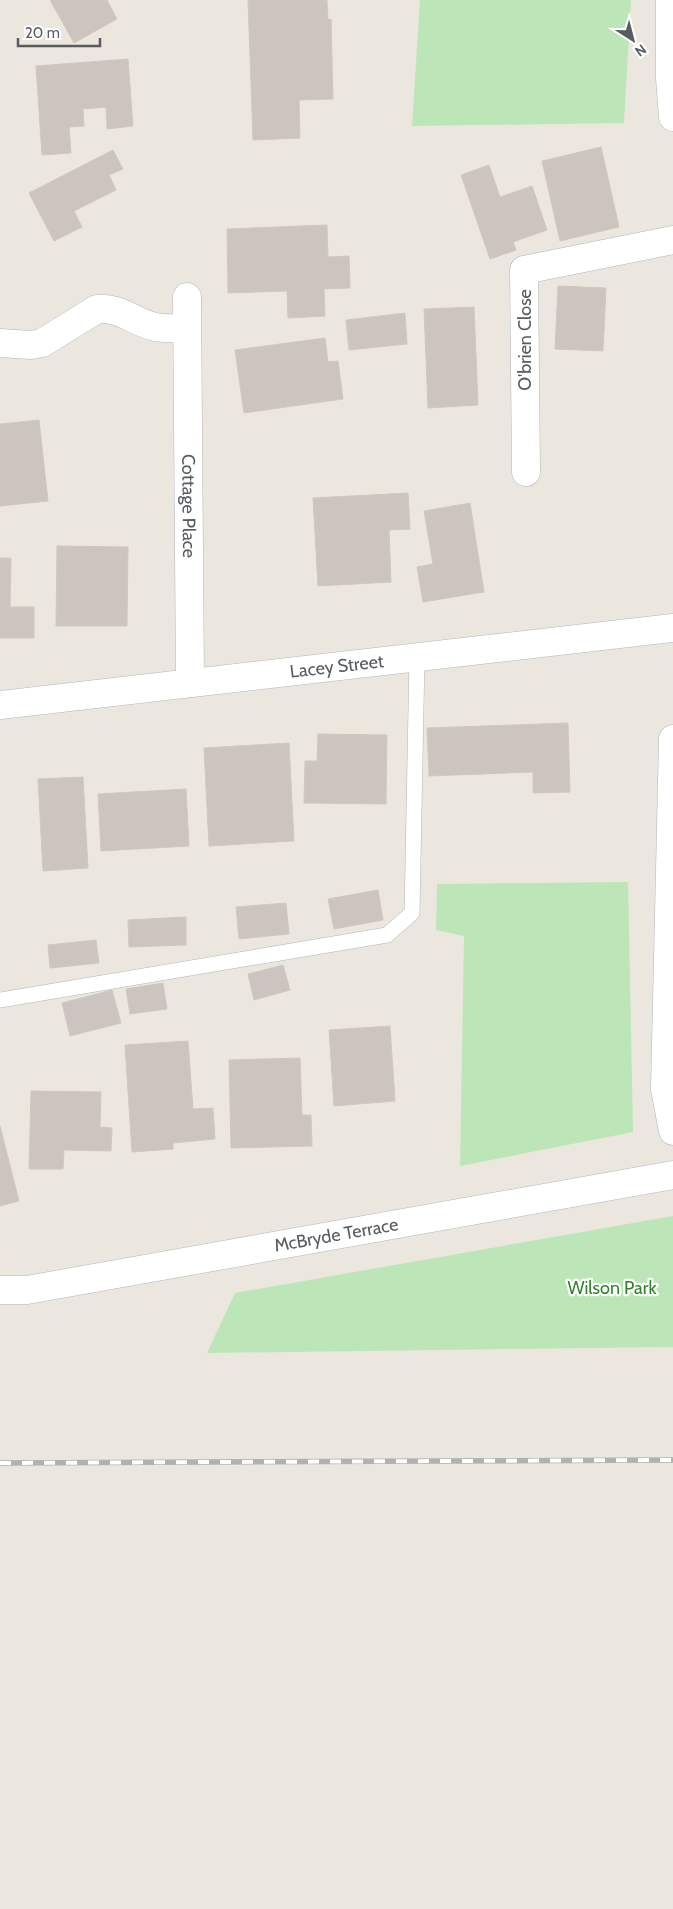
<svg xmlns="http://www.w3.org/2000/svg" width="673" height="1909" font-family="Cabin,sans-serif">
	<rect width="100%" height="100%" fill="#ece7de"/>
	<g fill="#bce6b7">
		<path d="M420,0H631L624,123L412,126Z"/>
		<path d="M628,882L633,1132L460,1166L464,936L436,930L437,884Z"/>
		<path d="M673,1216V1347L207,1353L235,1293Z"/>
	</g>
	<g fill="#ccc5bf" stroke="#d1c8bc">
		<path d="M50,0H107L117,19L74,43Z"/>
		<path d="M248,0H327L328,20L331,19L333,99L299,100L300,138L253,140Z"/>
		<path d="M128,59L133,126L107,129L106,107L83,109L84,126L69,127L71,153L42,155L36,66Z"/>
		<path d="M601,147L619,227L560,241L542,161Z"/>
		<path d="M113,150L123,169L109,175L116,190L74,211L82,227L54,241L29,193Z"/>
		<path d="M489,165L500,197L532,186L547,230L513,242L516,250L490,259L461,175Z"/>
		<path d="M327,225L328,257L349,256L350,288L324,289L325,316L288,318L287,291L228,293L227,229Z"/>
		<path d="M558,286L606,288L603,351L555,349Z"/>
		<path d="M474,307L478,405L428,408L424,309Z"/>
		<path d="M405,313L407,344L349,350L346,320Z"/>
		<path d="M325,338L328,362L338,361L343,399L244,413L235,350Z"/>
		<path d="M39,420L48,501L0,506V424Z"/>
		<path d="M408,493L410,529L389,530L391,582L318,586L313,498Z"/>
		<path d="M470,503L484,592L423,602L417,567L433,564L424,511Z"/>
		<path d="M57,546L128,547L127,626H56Z"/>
		<path d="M0,558H11L10,607H34V638H0Z"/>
		<path d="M568,723L570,792L533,793V772L429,776L427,728Z"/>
		<path d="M318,734L387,735L386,804L304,803L305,761H317Z"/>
		<path d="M289,743L294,841L209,846L204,748Z"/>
		<path d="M83,777L88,868L43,871L38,779Z"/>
		<path d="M186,789L189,846L101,851L98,794Z"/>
		<path d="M378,890L383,920L334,929L328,899Z"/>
		<path d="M286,903L289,934L239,939L236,907Z"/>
		<path d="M186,917V945L129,947L128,920Z"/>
		<path d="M96,940L99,963L50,968L48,945Z"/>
		<path d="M283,965L290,990L254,1000L248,974Z"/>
		<path d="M163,983L167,1009L130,1014L126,989Z"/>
		<path d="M112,990L121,1023L70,1036L62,1003Z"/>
		<path d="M390,1026L395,1101L334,1106L329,1030Z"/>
		<path d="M188,1041L193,1109L213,1108L215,1139L173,1143V1149L132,1152L125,1045Z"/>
		<path d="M300,1058L302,1115H311L312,1146L231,1148L229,1060Z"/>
		<path d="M31,1091L101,1092L100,1127L112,1128L111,1151L64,1150L63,1169H29Z"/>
		<path d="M0,1126L19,1201L0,1206Z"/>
	</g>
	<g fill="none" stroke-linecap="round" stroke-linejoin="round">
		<defs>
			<path id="service" d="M0,1000L387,935L412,913L417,657"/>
			<g id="minor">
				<path d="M670,0V78L673,117"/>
				<path id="s1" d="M187,297L190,683"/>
				<path d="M0,343L31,345L42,343L97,309C120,307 134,322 155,327C165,329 177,328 187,328"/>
				<path d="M526,472L524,270L673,240"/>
				<path id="s2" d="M0,705L673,628"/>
				<path d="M673,739L665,1089L673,1131"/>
			</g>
			<g id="secondary">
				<path id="s3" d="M0,1290H27L673,1175"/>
			</g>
		</defs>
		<use href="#service" stroke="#b1b6bb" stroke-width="16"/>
		<use href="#minor" stroke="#b1b6bb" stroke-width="29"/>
		<use href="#secondary" stroke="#b2b7bd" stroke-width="29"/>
		<use href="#service" stroke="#fff" stroke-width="15"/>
		<use href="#minor" stroke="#fff" stroke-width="28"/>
		<use href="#secondary" stroke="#fff" stroke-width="28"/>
		<defs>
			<path id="rail" d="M0,1463L673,1460"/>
		</defs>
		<use href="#rail" stroke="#b0b1b2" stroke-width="5.5"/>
		<use href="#rail" stroke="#fff" stroke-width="4" stroke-dasharray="11" stroke-linecap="butt"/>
	</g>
	<g text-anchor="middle" stroke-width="4.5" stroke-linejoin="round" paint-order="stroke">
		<g font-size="18" fill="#575c61" stroke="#fff">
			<text transform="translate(525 340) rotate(-90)" y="6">O'brien Close</text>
			<text dy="6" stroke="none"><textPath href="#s1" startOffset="209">Cottage Place</textPath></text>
			<text dy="6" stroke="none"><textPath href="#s2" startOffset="339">Lacey Street</textPath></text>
			<text dy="6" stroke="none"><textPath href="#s3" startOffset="341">McBryde Terrace</textPath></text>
		</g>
		<g font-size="18" fill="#32822d" stroke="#fff">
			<text x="612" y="1294">Wilson Park</text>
		</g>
	</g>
	<g transform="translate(633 40) rotate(144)" stroke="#ffffff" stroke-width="4" paint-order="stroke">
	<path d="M0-4L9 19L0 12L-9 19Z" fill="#575c61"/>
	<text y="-8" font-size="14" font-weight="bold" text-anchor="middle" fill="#575c61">N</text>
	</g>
	<path d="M18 38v8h82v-8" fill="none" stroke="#575c61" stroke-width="2.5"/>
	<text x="25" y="38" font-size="15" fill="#575c61" stroke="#ffffff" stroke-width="4" paint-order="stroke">20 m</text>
</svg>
